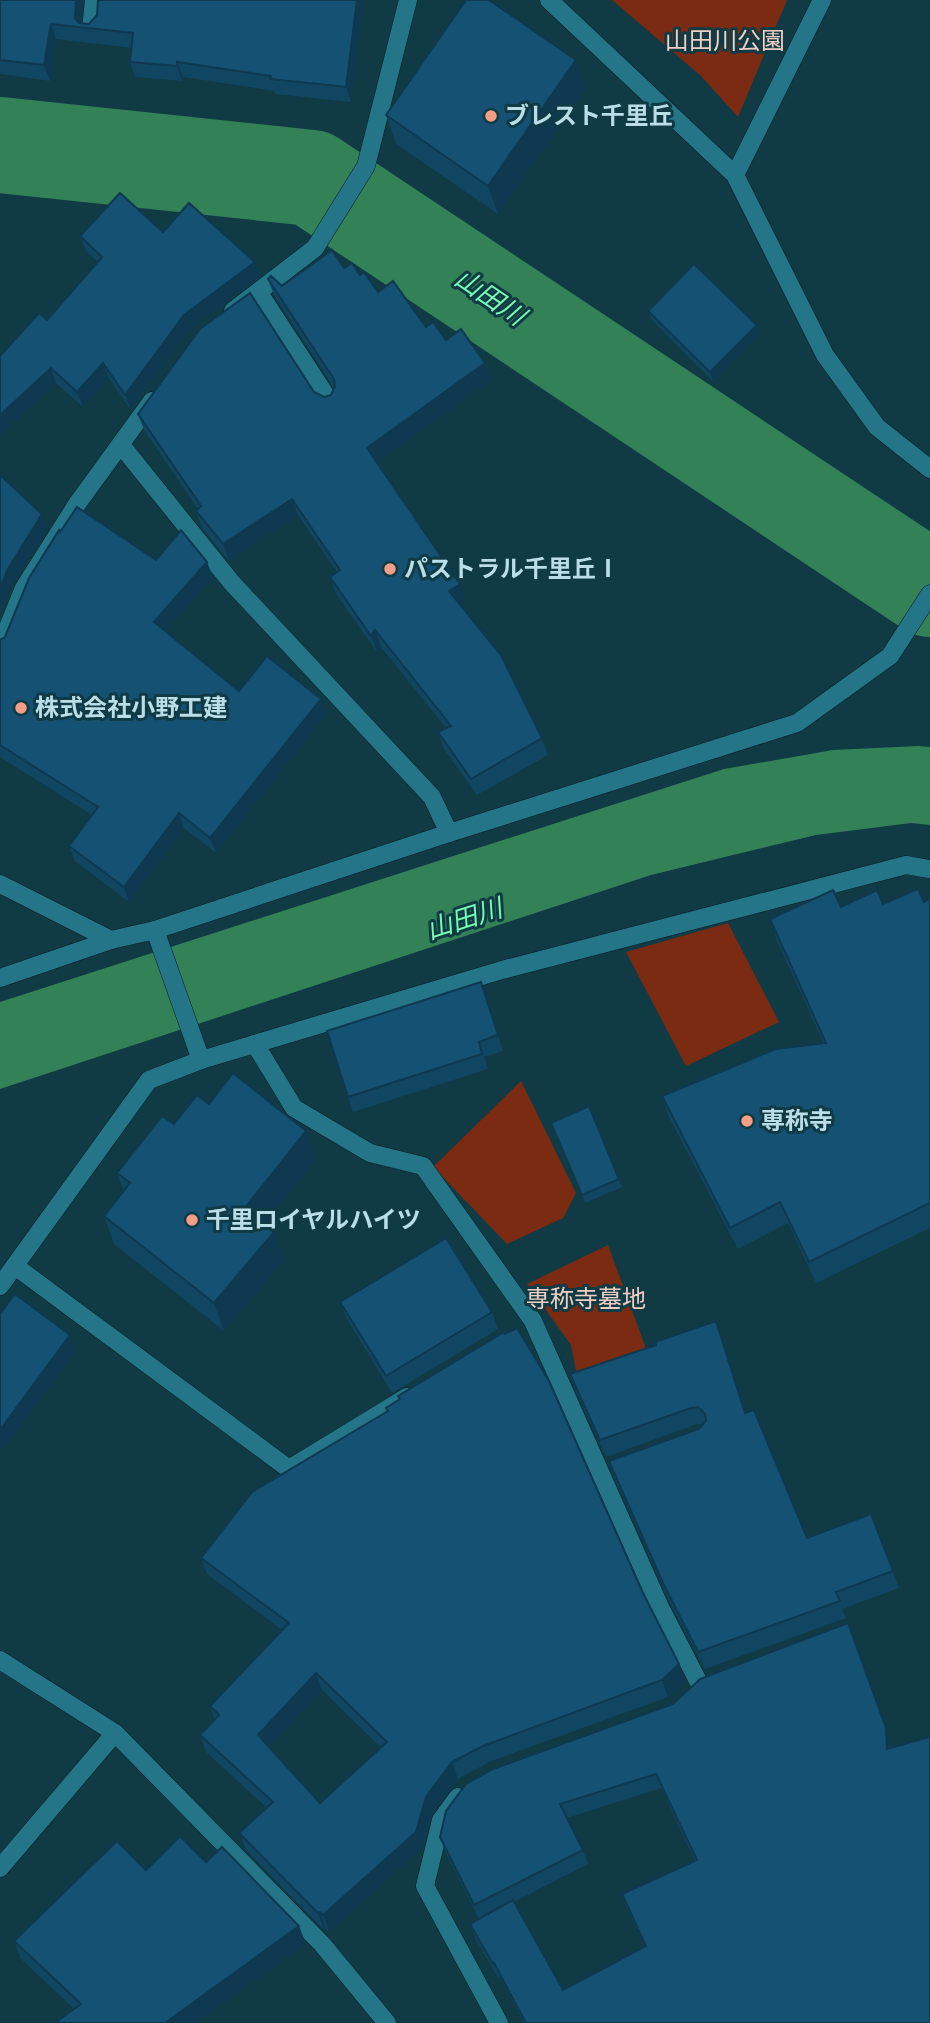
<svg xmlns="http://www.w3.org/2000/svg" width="930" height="2023" font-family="Commissioner,'Noto Sans JP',sans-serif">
	<rect width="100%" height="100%" fill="#103a44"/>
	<g fill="#7b2b12">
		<path d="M612,0H787L738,117L701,76Z"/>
		<path d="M728,923L779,1022L686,1066L626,952Z"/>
		<path d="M521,1081L576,1193L563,1218L507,1244L433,1167Z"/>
		<path d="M608,1245L648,1354L578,1380L571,1345L527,1284Z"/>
	</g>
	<path fill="#338157" d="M918,746L930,747V825L911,823L816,835L651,875L0,1089V1002L724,769L833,750Z"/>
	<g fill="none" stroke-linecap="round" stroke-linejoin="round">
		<path stroke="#338157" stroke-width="96" d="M0,145L312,178L930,589"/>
		<defs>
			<g id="service">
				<path d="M735,175L822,0"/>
				<path d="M259,293L330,402"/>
			</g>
			<g id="minor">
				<path d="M549,0L735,175L825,355L877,427L930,469"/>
				<path d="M91,29L94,0"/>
				<path d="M233,311L315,248L366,166L408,0"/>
				<path d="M121,445L232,583L432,797L449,833"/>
				<path d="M0,647L24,588L77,504L152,401"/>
				<path d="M0,884L111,940"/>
				<path d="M155,930L201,1060"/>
				<path d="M0,978L111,940L155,930L449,833L797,723L890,656L930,594"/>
				<path d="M255,1044L294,1108L370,1153L423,1166L533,1321L659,1605L699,1683"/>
				<path d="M15,1266L289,1469L407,1397"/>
				<path d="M0,1286L149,1080L201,1060L502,970L906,865L930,869"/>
				<path d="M0,1660L115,1733L322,1944L387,2023"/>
				<path d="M458,1797L441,1820L425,1886L499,2023"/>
				<path d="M0,1868L115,1733"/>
			</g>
		</defs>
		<use href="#service" stroke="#071f25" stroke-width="19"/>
		<use href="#minor" stroke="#071f25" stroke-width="19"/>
		<use href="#service" stroke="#247588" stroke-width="18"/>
		<use href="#minor" stroke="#247588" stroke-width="18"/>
	</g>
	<g fill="#114662" fill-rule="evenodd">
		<path d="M0,0H83L81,24H89L364,3L351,102L276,94L275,91L183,77L182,81L135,77L130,62L132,48L56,39L50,81L0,74Z"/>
		<path d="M586,88L498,214L396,144L386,115Z"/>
		<path d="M163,232L260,277L189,330L131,410L109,378L83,407L56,383L0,435V356L47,320L98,262L86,251L80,236Z"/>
		<path d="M344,268L360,275L378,292L426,327L485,363L491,380L376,462L466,600L460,604L542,738L548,755L477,795L444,749L438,732L446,728L381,647L377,652L336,594L330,577L337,572L298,515L229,561L202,528L196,511L198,509L144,430L138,414L314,392L324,397L331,395L334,388L274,295L268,279L282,286Z"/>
		<path d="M648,311L760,333L713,381L651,319Z"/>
		<path d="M60,532L213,577L165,631L239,691L327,714L216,853L184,828L129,902L75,861L69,846L92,815L0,757V640L5,637Z"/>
		<path d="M930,899V1228L816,1283L788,1223L738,1249L669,1117L662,1096L824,1044L777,941L770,919L841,907L924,902Z"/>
		<path d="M481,982L503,1051L484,1057L488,1069L353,1112L348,1097Z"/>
		<path d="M209,1104L316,1159L264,1225L274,1232L284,1260L224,1331L114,1244L104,1216L124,1191L117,1173L174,1124Z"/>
		<path d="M589,1106L622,1187L585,1203L554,1131Z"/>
		<path d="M340,1302L492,1312L498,1329L392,1393L347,1319Z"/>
		<path d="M722,1338L746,1413L807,1538L871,1514L899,1588L842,1609L846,1618L705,1669L669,1600L615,1478L609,1461L699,1429L703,1424H697L606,1457L576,1391L570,1374Z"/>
		<path d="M398,1396L643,1593L685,1681L668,1697L489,1762L458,1779L432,1814L422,1848L329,1932L326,1929L324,1930L246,1850L239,1833L267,1808L206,1752L200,1735L215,1720L210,1706L282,1630L207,1574L201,1558L387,1411L400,1400ZM322,1690L381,1748L320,1803L269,1747Z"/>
		<path d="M891,1742L930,2023H524L500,1977L498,1978L475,1938L470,1924L479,1919L445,1851L440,1837L466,1784ZM661,1788L695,1861L622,1894L627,1909L645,1946L563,1990L514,1902L588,1864L583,1850L567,1818Z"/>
		<path d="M206,1862L306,1944L74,2009L20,1958L14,1941L146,1870Z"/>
	</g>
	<g fill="#0e3950">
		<path d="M76,0H83L81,28L75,18Z"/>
		<path d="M357,0H363L364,3L351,102L346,87Z"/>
		<path d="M51,24L56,39L50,81L44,65Z"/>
		<path d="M576,60L586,88L498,214L488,186Z"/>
		<path d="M177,62L183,77L182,81L177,66Z"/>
		<path d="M255,262L260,277L189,330L131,410L125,395L184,315Z"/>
		<path d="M757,325L760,333L713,381L710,372Z"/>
		<path d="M103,363L109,378L83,407L77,392Z"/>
		<path d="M485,363L491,380L373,465L367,448Z"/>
		<path d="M51,368L56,383L0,435V415Z"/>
		<path d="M292,499L298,515L229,561L223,544Z"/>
		<path d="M42,514L48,529L13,584L0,617V588L8,569Z"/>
		<path d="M207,562L213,577L160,638L154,622Z"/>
		<path d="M460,584L466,600L455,607L449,591Z"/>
		<path d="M375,630L381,647L377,652L371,636Z"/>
		<path d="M321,699L327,714L216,853L210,838Z"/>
		<path d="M179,813L184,828L129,902L124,887Z"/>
		<path d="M306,1131L316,1159L255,1237L244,1209Z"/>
		<path d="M274,1232L284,1260L224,1331L214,1303Z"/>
		<path d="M716,1321L722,1338L751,1430L745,1413Z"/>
		<path d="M70,1335L76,1351L2,1451L0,1446V1430Z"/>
		<path d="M679,1664L685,1681L668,1697L662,1680Z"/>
		<path d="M316,1673L322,1690L264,1752L258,1735Z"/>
		<path d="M886,1728L891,1742L892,1763L887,1749Z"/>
		<path d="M452,1762L458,1779L432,1814L422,1848L329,1932L323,1915L426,1797Z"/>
		<path d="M320,1912L326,1929L324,1930L318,1913Z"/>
		<path d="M299,1926L306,1944L196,2023H165Z"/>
	</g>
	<g fill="#145172" stroke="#0e3950" stroke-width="2" fill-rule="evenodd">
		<path d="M0,0H76L75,18L79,23L89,24L97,15L98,0H357L346,87L270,79L271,76L177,62V66L130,62L133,33L51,24L44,65L0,60Z"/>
		<path d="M466,0H489L576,60L488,186L386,115Z"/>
		<path d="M120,193L163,232L189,203L255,262L184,315L125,395L103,363L77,392L51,368L0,415V356L39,313L47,320L102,257L80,236Z"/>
		<path d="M332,250L344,268L352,263L360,275L364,272L378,292L393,281L426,327L433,322L446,340L461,329L485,363L367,448L460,584L449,591L501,655L542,738L471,779L438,732L451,726L375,630L371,636L330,577L340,570L292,499L223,544L196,511L201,506L138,414L200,329L250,293L314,392L324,397L331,395L335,386L334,379L268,279L271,276L282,286Z"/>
		<path d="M694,264L757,325L710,372L648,311Z"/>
		<path d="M0,475L42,514L8,569L0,588Z"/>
		<path d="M77,507L156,560L181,530L207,562L154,622L239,691L267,656L321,699L210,838L179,813L124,887L69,846L98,807L0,745V640L5,637L29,578L59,530L60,532Z"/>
		<path d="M918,889L924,902L930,899V1203L809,1262L780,1202L730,1228L662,1096L776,1049L826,1043L770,919L833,890L841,907L877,890L883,904Z"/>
		<path d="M481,982L498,1035L479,1042L482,1054L348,1097L327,1031Z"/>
		<path d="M233,1073L306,1131L244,1209L274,1232L214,1303L104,1216L130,1183L117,1173L162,1116L174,1124L197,1095L209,1104Z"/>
		<path d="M589,1106L619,1179L582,1195L551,1123Z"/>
		<path d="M446,1238L492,1312L386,1376L340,1302Z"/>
		<path d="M15,1294L70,1335L0,1430V1314Z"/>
		<path d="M716,1321L745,1413L754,1410L807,1538L871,1514L893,1571L836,1592L840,1601L698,1652L663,1583L609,1461L699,1429L706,1421L705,1414L698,1407L691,1408L600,1440L570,1374L656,1345L655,1342Z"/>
		<path d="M517,1328L549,1381L643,1593L679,1664L662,1680L483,1746L452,1762L426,1797L416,1832L323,1915L320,1912L318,1913L239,1833L273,1802L200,1735L219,1715L210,1706L289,1623L201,1558L252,1492L388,1411L386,1408L400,1399L398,1396L504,1332L505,1334ZM316,1673L387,1742L320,1803L258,1735Z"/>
		<path d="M848,1623L886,1728L887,1749L930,1737V2023H526L494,1963L493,1964L470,1924L513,1900L563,1990L646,1946L622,1894L697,1860L656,1774L560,1804L583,1850L474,1905L440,1837L446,1811L466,1784L493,1769L673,1704L700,1679Z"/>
		<path d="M180,1836L206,1862L222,1847L299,1926L165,2023H55L81,2004L14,1941L117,1841L146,1870Z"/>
	</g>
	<g fill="#f39f86" stroke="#103a44" stroke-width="2.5">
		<circle cx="491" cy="116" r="7"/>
		<circle cx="390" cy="569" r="7"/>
		<circle cx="21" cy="708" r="7"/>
		<circle cx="747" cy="1121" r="7"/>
		<circle cx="192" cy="1220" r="7"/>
	</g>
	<g text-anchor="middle" stroke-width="6" stroke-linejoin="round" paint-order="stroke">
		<g font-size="24" fill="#efcec4" stroke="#103a44">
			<text x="725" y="49">山田川公園</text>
			<text x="586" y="1307">専称寺墓地</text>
		</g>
		<g font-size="24" font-weight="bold" fill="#badee8" stroke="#103a44" text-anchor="start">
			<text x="505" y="124">ブレスト千里丘</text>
			<text x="404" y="577">パストラル千里丘Ⅰ</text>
			<text x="35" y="716">株式会社小野工建</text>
			<text x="761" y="1129">専称寺</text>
			<text x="206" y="1228">千里ロイヤルハイツ</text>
		</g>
		<g font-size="26" font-style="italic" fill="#75fbb2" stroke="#103a44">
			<text transform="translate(490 297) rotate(34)" y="9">山田川</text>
			<text transform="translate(464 919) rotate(-18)" y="9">山田川</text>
		</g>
	</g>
</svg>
